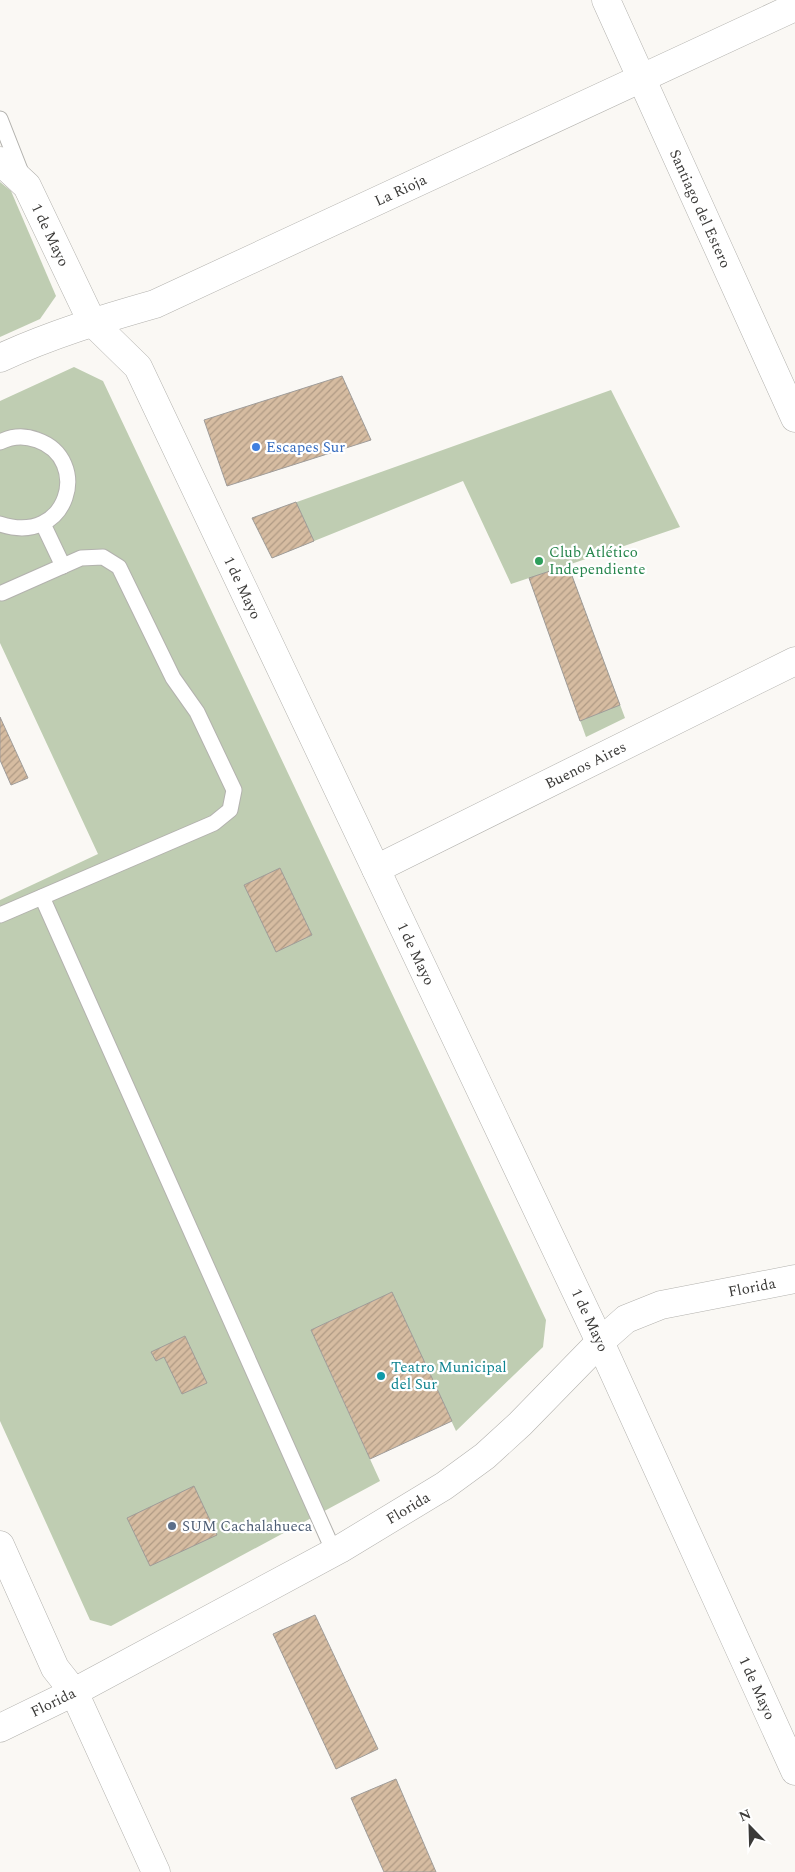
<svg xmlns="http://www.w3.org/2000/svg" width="795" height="1872" font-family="Spectral,serif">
	<defs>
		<pattern id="building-hatch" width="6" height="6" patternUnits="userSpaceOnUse" patternTransform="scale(1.25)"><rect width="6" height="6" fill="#d6bca1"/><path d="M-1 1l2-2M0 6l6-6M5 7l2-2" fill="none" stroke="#af9a84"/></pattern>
	</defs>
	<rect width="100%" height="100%" fill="#faf8f4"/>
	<g fill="#bfcdb2">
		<path d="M0,182L11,191L56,296L40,319L0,337Z"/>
		<path d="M74,367L103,381L546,1320L543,1347L456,1431L392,1293L311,1330L380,1481L111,1626L90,1620L0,1421V900L98,854L0,643V401Z"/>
		<path d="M611,390L680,527L568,565L625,718L586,737L529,578L511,584L463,481L272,558L252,518Z"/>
	</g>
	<g fill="url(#building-hatch)" stroke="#9f9c99">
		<path d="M342,376L371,440L227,486L204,420Z"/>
		<path d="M296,502L314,541L272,558L252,518Z"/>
		<path d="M568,565L620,705L580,721L529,578Z"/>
		<path d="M0,717L28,778L11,785L0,760Z"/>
		<path d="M280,868L312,935L276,952L244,885Z"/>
		<path d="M392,1292L452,1421L370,1459L311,1330Z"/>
		<path d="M185,1336L207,1383L182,1394L164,1357L156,1361L151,1352Z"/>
		<path d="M194,1486L217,1535L150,1566L127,1518Z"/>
		<path d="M315,1615L378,1749L336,1769L273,1634Z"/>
		<path d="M396,1779L436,1872H384L351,1798Z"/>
	</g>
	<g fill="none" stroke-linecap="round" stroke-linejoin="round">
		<defs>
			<g id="lane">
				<path d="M0,119L22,175"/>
				<path d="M0,442C12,436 24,435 37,440C92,459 69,547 0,524"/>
				<path d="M43,524L63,566"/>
				<path d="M42,897L334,1552"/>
				<path d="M0,915L214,823L230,810L234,790L197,712L173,678L119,567L103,557L81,558L2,593"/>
			</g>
			<g id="street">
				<path id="s1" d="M606,0L795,418"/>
				<path id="s2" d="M0,358C50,335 102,319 155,304L795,7"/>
				<path id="s3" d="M376,869L795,661"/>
				<path id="s4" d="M600,1342L626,1319L661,1305L795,1279"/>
				<path id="s5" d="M0,1728L74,1692"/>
			</g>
			<g id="secondary">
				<path id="s6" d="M600,1342L795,1771"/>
			</g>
			<g id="primary">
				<path id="s7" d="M0,161L27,186L92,322L138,367L600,1342L520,1424L485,1456L444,1486L340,1549L74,1692"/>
				<path d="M0,1545L55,1668L74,1692L156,1872"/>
			</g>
		</defs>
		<use href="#lane" stroke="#b3b2ae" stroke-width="17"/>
		<use href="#street" stroke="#b3b2ae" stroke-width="29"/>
		<use href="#secondary" stroke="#b3b2ae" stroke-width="29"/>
		<use href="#primary" stroke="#b3b2ae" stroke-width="29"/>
		<use href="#lane" stroke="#fff" stroke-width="15"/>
		<use href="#street" stroke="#fff" stroke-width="28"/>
		<use href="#secondary" stroke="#fff" stroke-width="28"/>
		<use href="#primary" stroke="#fff" stroke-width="28"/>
	</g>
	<circle fill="#3f7fe0" stroke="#fff" stroke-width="2" cx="256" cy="447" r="5"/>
	<circle fill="#2e9e5b" stroke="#fff" stroke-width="2" cx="539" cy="561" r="5"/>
	<circle fill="#0f9aa8" stroke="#fff" stroke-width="2" cx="381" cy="1376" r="5"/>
	<circle fill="#5c6f8a" stroke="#fff" stroke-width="2" cx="172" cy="1526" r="5"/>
	<g text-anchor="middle" stroke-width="4.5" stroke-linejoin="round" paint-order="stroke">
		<g font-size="15" fill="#3b3a38" stroke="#fff">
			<text dy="5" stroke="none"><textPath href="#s2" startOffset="435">La Rioja</textPath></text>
			<text dy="5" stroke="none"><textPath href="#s1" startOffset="229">Santiago del Estero</textPath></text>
			<text dy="5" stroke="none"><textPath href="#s7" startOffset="91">1 de Mayo</textPath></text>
			<text dy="5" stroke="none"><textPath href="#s7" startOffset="496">1 de Mayo</textPath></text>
			<text dy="5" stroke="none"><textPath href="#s3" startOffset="234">Buenos Aires</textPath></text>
			<text dy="5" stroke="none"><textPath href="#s7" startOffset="901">1 de Mayo</textPath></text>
			<text dy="5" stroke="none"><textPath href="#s4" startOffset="165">Florida</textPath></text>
			<text transform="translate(590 1320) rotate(65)" y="5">1 de Mayo</text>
			<text transform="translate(408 1508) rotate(-31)" y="5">Florida</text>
			<text dy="5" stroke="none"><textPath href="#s6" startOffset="380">1 de Mayo</textPath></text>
			<text dy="5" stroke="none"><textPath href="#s5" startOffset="59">Florida</textPath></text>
		</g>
		<g font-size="15" fill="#366cbe" stroke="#fff" text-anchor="start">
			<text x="266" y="452">Escapes Sur</text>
		</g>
		<g font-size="15" fill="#27864d" stroke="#fff" text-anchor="start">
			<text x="549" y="557">Club Atlético<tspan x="549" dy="17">Independiente</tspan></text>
		</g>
		<g font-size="15" fill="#0d838f" stroke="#fff" text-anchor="start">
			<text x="391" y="1372">Teatro Municipal<tspan x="391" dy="17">del Sur</tspan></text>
		</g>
		<g font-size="15" fill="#4e5e75" stroke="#fff" text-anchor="start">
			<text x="182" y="1531">SUM Cachalahueca</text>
		</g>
	</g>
	<g transform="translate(750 1827) rotate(337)" stroke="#ffffff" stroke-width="4" paint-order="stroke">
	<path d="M0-4L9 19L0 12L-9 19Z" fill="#3b3a38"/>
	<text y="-8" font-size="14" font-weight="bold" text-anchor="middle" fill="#3b3a38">N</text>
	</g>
</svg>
